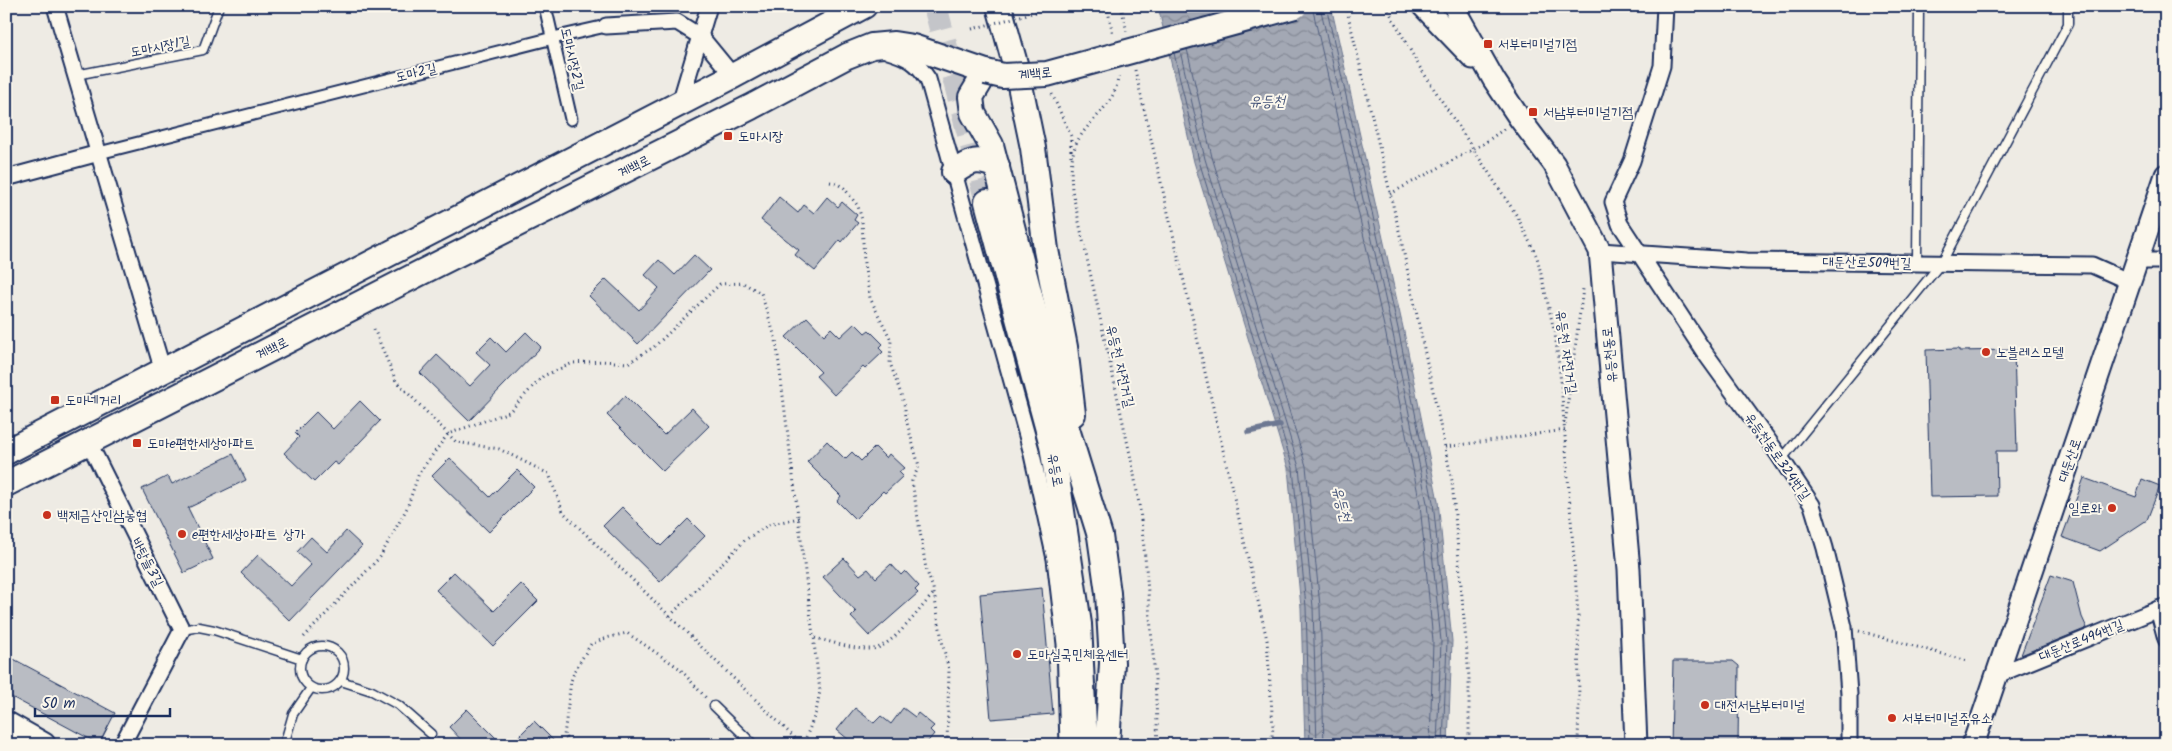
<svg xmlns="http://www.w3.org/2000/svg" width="2172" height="751" font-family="Kalam,'Poor Story',sans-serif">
	<defs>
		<pattern id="water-waves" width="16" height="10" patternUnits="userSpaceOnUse" patternTransform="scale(1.25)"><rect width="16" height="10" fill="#a3a8b4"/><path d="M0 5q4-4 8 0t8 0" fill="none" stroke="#848996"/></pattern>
	</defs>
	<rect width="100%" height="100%" fill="#eeebe4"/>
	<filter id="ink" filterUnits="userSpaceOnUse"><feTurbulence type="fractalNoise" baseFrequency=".02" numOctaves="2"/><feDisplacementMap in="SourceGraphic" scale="10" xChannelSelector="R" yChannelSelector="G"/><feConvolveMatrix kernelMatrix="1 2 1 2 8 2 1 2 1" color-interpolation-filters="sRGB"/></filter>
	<g filter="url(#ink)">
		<path fill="url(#water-waves)" stroke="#6d7892" d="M1158,6H1331L1404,332L1438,501L1452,641L1448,745H1305L1301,608L1288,468L1194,162Z"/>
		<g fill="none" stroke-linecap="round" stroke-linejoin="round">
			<g stroke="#515f80" stroke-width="1">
				<path d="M1312,6L1386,335L1420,504L1433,641L1430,745"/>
				<path d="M1320,6L1393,334L1427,503L1441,641L1437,745"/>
				<path d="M1326,6L1399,333L1433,502L1447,641L1443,745"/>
				<path d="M1187,49L1212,157L1306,466L1320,606L1324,745"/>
				<path d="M1180,51L1205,159L1299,467L1313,607L1317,745"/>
				<path d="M1174,53L1199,161L1293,468L1306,607L1310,745"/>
			</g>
			<path stroke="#6d7892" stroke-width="5.5" d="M1248,432L1280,425"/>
		</g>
		<g fill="#b9bcc3" stroke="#1b2f5e">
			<path d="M779,197L798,213L804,205L814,213L827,197L838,207L842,202L857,215L854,220L858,223L842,242L840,240L815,271L795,255L799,250L761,220Z"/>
			<path d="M694,255L710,270L638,344L589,296L606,279L639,310L659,288L645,275L659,260L675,275Z"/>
			<path d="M807,317L824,335L831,328L840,337L855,323L865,333L869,330L883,344L879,348L883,352L865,369L863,367L834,395L816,376L821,372L786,337Z"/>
			<path d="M526,332L541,347L469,421L420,373L437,355L470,386L490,365L476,352L491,337L506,352Z"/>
			<path d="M1959,349V351L2014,350L2017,451H1996L1997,496L1930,497L1926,350Z"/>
			<path d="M625,396L664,435L692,408L709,426L663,471L607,415Z"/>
			<path d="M360,401L380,421L338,465L334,462L314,482L284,453L299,437L295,433L316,412L333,429Z"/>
			<path d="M827,441L845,459L852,452L861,461L875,447L886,458L889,454L904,468L899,472L903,476L885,493L883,491L855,519L837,501L841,496L807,462Z"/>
			<path d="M233,454L246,480L188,508L213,559L184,573L142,489L168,476L172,484Z"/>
			<path d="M450,458L490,497L517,470L534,487L489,532L432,476Z"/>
			<path d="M2084,478L2136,497L2142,479L2160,486L2147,520L2100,551L2062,537Z"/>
			<path d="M622,507L661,546L688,519L705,536L660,582L603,526Z"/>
			<path d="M346,531L362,546L290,621L241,573L258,555L291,586L311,565L297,552L311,537L327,552Z"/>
			<path d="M844,558L860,575L868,569L876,578L891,564L901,575L905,571L919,586L915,590L918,593L869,636L851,617L856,612L823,577Z"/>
			<path d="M454,572L494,611L521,584L538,601L493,646L436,590Z"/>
			<path d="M2051,575L2073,582L2082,617L2087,628L2021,655Z"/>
			<path d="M1042,588L1053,714L991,719L980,594Z"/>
			<path d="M6,655L115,713L99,744L6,694Z"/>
			<path d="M1673,661H1733L1739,666L1738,745H1671Z"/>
			<path d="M855,708L874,723L881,716L891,724L903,708L915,717L918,713L934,726L930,730L934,734L925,745H855L837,730Z"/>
			<path d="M467,709L503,745H466L449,727Z"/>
			<path d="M534,721L558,745H510Z"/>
		</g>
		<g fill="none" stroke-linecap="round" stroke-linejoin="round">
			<path stroke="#c4c5c9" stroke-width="24" stroke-dasharray="24 12" stroke-linecap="butt" d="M935,6L987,202"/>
			<defs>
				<g id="service">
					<path d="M76,75L203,50L219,6"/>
					<path d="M1917,262L1919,6"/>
					<path d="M1782,459L1942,262L2068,24V6"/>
					<path d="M182,630L199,627L214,630L302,659"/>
					<circle cx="322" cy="668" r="22"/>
					<path d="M341,681L372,691L398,705L431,734"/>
					<path d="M714,706L754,745"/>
					<path d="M284,745L293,714L311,688"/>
				</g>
				<g id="pedestrian">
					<path d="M545,6L571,119"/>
					<path d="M99,153L553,38L606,26"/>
				</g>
				<g id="minor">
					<path d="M55,6L163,371"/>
					<path d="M1665,6L1662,66L1632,161L1613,202L1620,224L1705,353L1778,454L1812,505L1825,548L1844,627L1849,694V745"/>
					<path d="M606,26L677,22L701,37L733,76"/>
					<path d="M888,51C908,57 917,62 928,79L1031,450L1055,559L1065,644L1068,745"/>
					<path d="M680,103L709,6"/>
					<path d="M6,178L99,153"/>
					<path d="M1600,251L1747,261L2092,265L2130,282"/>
					<path d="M2137,261H2166"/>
					<path d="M88,441L182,630L122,745"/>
					<path d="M2158,609L2166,639"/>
					<path d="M1997,675L2166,606"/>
				</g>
				<g id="secondary">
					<path d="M1423,6L1473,58"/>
					<path d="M1455,6L1458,16L1494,80L1520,119L1554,164L1600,251L1629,569L1636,745"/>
					<path d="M1973,745L2166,175"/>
				</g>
				<g id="primary">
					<path d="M999,6L1017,71L1033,148L1046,250L1065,347L1073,414"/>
					<path d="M954,172C972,160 977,158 997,166"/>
					<path d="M987,202L1052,445L1079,624L1085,745"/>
					<path d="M6,452L733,76L864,6"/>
					<path d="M6,484L420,273L751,107L847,56L872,46L894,44L913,47L986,72L971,97L973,113L991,145L1053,384L1100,536L1108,593L1112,663L1107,745"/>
					<path d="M6,724L43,745"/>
				</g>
			</defs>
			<use href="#service" stroke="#1b2f5e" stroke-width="11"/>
			<use href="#pedestrian" stroke="#1b2f5e" stroke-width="15"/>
			<use href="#minor" stroke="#1b2f5e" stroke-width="19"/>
			<use href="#secondary" stroke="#1b2f5e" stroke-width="25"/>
			<use href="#primary" stroke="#1b2f5e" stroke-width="28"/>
			<g stroke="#1b2f5e" stroke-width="3" stroke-dasharray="1 4" stroke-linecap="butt">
				<path d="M1107,6L1113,35"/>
				<path d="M1121,6L1127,32"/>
				<path d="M1346,6L1400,235L1452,481L1469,677V745"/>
				<path d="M1386,6L1419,66L1517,216L1537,257L1555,334L1561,382L1578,615L1579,700L1578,745"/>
				<path d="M1135,70L1267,640L1273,727L1271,745"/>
				<path d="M1118,76C1117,105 1087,120 1076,144C1070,159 1071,175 1072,190L1133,468L1140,510L1146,567L1155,679L1158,745"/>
				<path d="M1052,94L1071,136V159"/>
				<path d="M830,182L836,183L844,188L858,206L862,220L864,264L870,298L891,340L890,363L904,403L907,423L919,466L912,481L926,569L933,588L943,646L949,670L947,745"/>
				<path d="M1390,194L1483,144L1504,129"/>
				<path d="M374,329L396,381L456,442L499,449L549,474L563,512L802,745"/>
				<path d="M1565,424L1583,289"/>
				<path d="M1445,447L1565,430"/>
				<path d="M670,616L745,540L768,525L799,518"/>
				<path d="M1859,631L1968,661"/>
				<path d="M304,637L380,557L407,508L419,473L448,434L509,412L543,376L573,363L602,361L628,363L654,347L720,284L743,283L761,293L776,340L820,691L816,712L803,745"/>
				<path d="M815,638C833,642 853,650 872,649C892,648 920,608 934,593"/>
				<path d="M574,745L564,736L571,681L575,670L591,644L606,638L627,633L679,668L706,698"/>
			</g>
			<use href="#service" stroke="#fbf7ec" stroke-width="8"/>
			<use href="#pedestrian" stroke="#fbf7ec" stroke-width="11"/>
			<use href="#minor" stroke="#fbf7ec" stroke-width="15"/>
			<use href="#secondary" stroke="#fbf7ec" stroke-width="21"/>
			<use href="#primary" stroke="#fbf7ec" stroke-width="24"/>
			<defs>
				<path id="primary-bridge" d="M986,72L1003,76L1047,74L1295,6"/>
			</defs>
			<use href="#primary-bridge" stroke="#1b2f5e" stroke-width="28" stroke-linecap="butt"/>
			<path stroke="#1b2f5e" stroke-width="3" stroke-dasharray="1 4" stroke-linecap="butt" d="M972,29L1058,6"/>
			<use href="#primary-bridge" stroke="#fbf7ec" stroke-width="24"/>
		</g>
	</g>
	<g fill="#c8321e" stroke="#fbf7ec" stroke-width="2">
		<rect x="1483" y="39" width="10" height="10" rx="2.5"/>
		<rect x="1528" y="107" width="10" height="10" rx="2.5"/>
		<rect x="723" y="131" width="10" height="10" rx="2.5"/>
		<circle cx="1986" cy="352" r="5"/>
		<rect x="50" y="395" width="10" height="10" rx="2.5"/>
		<rect x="132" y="438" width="10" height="10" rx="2.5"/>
		<circle cx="2112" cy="508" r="5"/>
		<circle cx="47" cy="515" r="5"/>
		<circle cx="182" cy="534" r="5"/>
		<circle cx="1017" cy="654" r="5"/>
		<circle cx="1705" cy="705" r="5"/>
		<circle cx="1892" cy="718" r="5"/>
	</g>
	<g text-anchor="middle" stroke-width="4" stroke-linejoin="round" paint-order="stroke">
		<g font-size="14" fill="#1b2f5e" stroke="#fbf7ec" text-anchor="start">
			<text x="1498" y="49">서부터미널기점</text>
			<text x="1543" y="117">서남부터미널기점</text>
			<text x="738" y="141">도마시장</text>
			<text x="1996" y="357">노블레스모텔</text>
			<text x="65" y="405">도마네거리</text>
			<text x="147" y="448">도마e편한세상아파트</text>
			<text x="2102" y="513" text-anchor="end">일로와</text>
			<text x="57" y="520">백제금산인삼농협</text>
			<text x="192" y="539">e편한세상아파트 상가</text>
			<text x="1027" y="659">도마실국민체육센터</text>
			<text x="1715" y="710">대전서남부터미널</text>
			<text x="1902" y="723">서부터미널주유소</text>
		</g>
		<g font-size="14" fill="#1b2f5e" stroke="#fbf7ec">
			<text transform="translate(160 46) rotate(-11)" y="5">도마시장1길</text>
			<text transform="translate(573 59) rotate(77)" y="5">도마시장2길</text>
			<text transform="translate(416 72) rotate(-14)" y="5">도마2길</text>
			<text transform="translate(1035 73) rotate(-6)" y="5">계백로</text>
			<text transform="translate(634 166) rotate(-27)" y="5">계백로</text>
			<text transform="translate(1867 262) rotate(1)" y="5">대둔산로509번길</text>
			<text transform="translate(272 348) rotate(-27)" y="5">계백로</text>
			<text transform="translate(1567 352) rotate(82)" y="5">유등천 자전거길</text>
			<text transform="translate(1609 355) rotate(-95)" y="5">유등천동로</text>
			<text transform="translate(1121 366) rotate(77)" y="5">유등천 자전거길</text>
			<text transform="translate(1778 456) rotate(55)" y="5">유등천동로324번길</text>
			<text transform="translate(2069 460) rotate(-71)" y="5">대둔산로</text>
			<text transform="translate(1056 470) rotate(80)" y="5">유등로</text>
			<text transform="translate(148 562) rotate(63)" y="5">바탕들3길</text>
			<text transform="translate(2081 640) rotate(-22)" y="5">대둔산로494번길</text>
		</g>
		<g font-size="15" font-style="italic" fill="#445378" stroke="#fbf7ec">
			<text x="1267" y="106">유등천</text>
			<text transform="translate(1342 504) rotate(75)" y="5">유등천</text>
		</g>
	</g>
	<rect width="2172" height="751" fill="none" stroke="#fbf7ec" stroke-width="25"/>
	<rect x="12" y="12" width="2147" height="726" fill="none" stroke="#1b2f5e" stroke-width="2" filter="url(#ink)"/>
	<path d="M35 708v8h135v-8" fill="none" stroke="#1b2f5e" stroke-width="2.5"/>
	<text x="42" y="708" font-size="15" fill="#1b2f5e" stroke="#fbf7ec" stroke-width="4" paint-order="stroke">50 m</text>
</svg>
